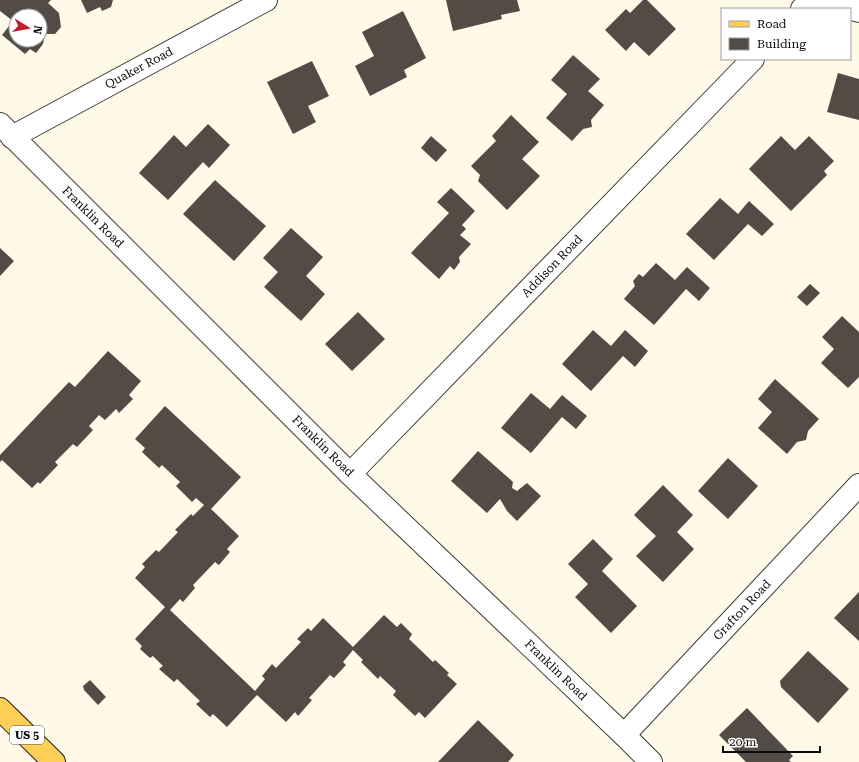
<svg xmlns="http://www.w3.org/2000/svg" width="859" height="762" font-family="'Roboto Serif',serif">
	<rect width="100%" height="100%" fill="#fff9e7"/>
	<g fill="#534b46" fill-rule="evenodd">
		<path d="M0,0H51L48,3L59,13L61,27L55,34H45L43,44L36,53L30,49L25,54L2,35L13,21L0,11ZM16,16H40V40H16Z"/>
		<path d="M81,0H113L111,7L102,11L100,7L87,13Z"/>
		<path d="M446,0H517L520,11L501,15L502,19L453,31Z"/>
		<path d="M643,0H647L676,29L649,56L634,42L626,51L605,30L626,9L630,13Z"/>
		<path d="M403,11L426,58L404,70L407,77L370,96L355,66L374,56L362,32Z"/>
		<path d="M573,55L600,79L588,91L604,105L591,120L592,127L583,129L572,141L546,118L567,94L551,80Z"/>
		<path d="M312,61L329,96L308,106L316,122L293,134L267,82Z"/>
		<path d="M838,73L859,79V120L827,112Z"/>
		<path d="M511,115L539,142L522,159L540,176L507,210L478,181L480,175L471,166L496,141L492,136Z"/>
		<path d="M208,124L230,145L209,168L203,162L168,200L139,173L174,135L186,147Z"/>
		<path d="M431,136L447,150L436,162L421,148Z"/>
		<path d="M781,136L795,150L809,136L834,161L824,171L827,175L791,211L749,169Z"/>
		<path d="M215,180L266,226L234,261L183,214Z"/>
		<path d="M451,188L475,211L462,225L466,229L460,235L471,244L459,257L460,262L454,270L450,266L439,279L411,253L449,213L437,202Z"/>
		<path d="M720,198L738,214L749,201L774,224L762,236L748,224L714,260L686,234Z"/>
		<path d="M291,228L323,257L306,276L325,294L301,321L264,287L278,272L263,258Z"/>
		<path d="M0,248L14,261L0,276Z"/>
		<path d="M656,263L675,280L687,267L710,288L699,301L686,289L654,325L624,299L635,286L633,281L639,274L643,277Z"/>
		<path d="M810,284L820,293L807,306L797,297Z"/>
		<path d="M358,312L385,339L352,371L325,344Z"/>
		<path d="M842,316L859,332V377L848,388L821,363L834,349L822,337Z"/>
		<path d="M593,330L611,346L625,330L648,351L635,367L623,356L591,391L562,364Z"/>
		<path d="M108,351L141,381L129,395L133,399L119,413L116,409L105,420L99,415L89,426L93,430L77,447L73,444L55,462L58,465L40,484L38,482L32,488L2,460L0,462V455L69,382L75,387Z"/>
		<path d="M775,379L819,419L808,431L806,440L797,442L787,454L758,428L772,412L758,399Z"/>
		<path d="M531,393L550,409L562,395L587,416L576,429L562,417L531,453L501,428Z"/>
		<path d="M165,406L241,477L211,509L239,536L227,549L230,552L219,565L215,562L193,585L195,588L183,602L180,599L170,610L255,691L265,679L262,676L272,664L276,668L301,642L297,639L308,628L311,631L323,618L353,647L384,615L397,627L401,623L412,634L409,639L433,662L435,660L449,673L447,675L457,684L425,718L419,712L415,716L393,695L396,691L380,676L378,679L361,662L363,660L353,650L343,662L346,665L334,678L330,675L309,698L312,700L298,716L295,712L286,722L257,695L227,727L213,714L210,717L196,704L200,701L177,679L174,682L159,669L163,666L153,656L150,658L140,649L142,646L135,639L165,607L135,578L145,567L142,564L156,550L159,552L178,532L175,530L191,514L193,516L204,505L196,498L192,502L176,486L180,482L162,465L159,468L142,452L145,448L135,439Z"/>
		<path d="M478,451L513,482L512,488L517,491L527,483L541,496L517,521L507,511L500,499L487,513L451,481Z"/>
		<path d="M728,458L758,486L728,519L698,491Z"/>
		<path d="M663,485L693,515L677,532L694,549L663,582L636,556L656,536L634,515Z"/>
		<path d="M593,539L613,559L602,571L637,606L611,633L575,597L588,584L568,564Z"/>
		<path d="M859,592V641L834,618Z"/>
		<path d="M808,651L849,689L818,723L781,687L780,681Z"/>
		<path d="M90,680L106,697L98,705L84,690L83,686Z"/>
		<path d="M747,708L793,756L789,760L791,762H746L719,735Z"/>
		<path d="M478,720L514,755L508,762H438Z"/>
	</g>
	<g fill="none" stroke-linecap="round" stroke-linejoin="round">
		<defs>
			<g id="minor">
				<path d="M820,0L859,11"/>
				<path d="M802,9L811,0"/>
				<path d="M0,124L350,474L624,735L651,762"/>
				<path d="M12,137L266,0"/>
				<path d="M350,474L753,59"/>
				<path d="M624,735L859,485"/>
			</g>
			<path id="major" d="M0,709L54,762"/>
		</defs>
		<use href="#minor" stroke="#3d3d3d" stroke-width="24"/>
		<use href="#major" stroke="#1b1b1b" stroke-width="24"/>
		<use href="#minor" stroke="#fff" stroke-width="22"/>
		<use href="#major" stroke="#ffce57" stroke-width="22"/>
	</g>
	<g text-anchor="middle" stroke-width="4" stroke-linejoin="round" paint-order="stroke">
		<rect fill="#fff" stroke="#545454" stroke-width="1" x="10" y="726" width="34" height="18" rx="3"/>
		<g font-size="11" font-weight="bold" fill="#0a0a0a">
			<text x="27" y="739">US 5</text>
		</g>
		<g font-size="12" fill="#0a0a0a" stroke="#fff">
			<text transform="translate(139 68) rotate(-28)" y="4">Quaker Road</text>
			<text transform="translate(93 217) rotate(45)" y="4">Franklin Road</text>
			<text transform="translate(552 266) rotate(-46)" y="4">Addison Road</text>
			<text transform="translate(323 446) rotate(45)" y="4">Franklin Road</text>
			<text transform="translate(742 610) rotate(-47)" y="4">Grafton Road</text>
			<text transform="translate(556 670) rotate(44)" y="4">Franklin Road</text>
		</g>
	</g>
	<rect x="721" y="8" width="130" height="52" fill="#ffffff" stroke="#9d9d9d"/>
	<rect x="729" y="21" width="20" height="6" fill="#ffce57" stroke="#9d9d9d"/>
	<text x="757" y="28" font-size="12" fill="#0a0a0a">Road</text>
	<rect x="729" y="38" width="20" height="12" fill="#534b46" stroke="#9d9d9d"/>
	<text x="757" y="48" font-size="12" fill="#0a0a0a">Building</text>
	<g transform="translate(28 28) rotate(101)"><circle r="19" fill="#ffffff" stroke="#9d9d9d"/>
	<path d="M0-3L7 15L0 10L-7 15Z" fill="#bf1d2c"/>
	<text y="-6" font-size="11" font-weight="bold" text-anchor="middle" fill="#0a0a0a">N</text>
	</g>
	<path d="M723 746v6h97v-6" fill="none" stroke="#0a0a0a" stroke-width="2"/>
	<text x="729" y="746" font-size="12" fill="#0a0a0a" stroke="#ffffff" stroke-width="3" paint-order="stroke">20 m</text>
</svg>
